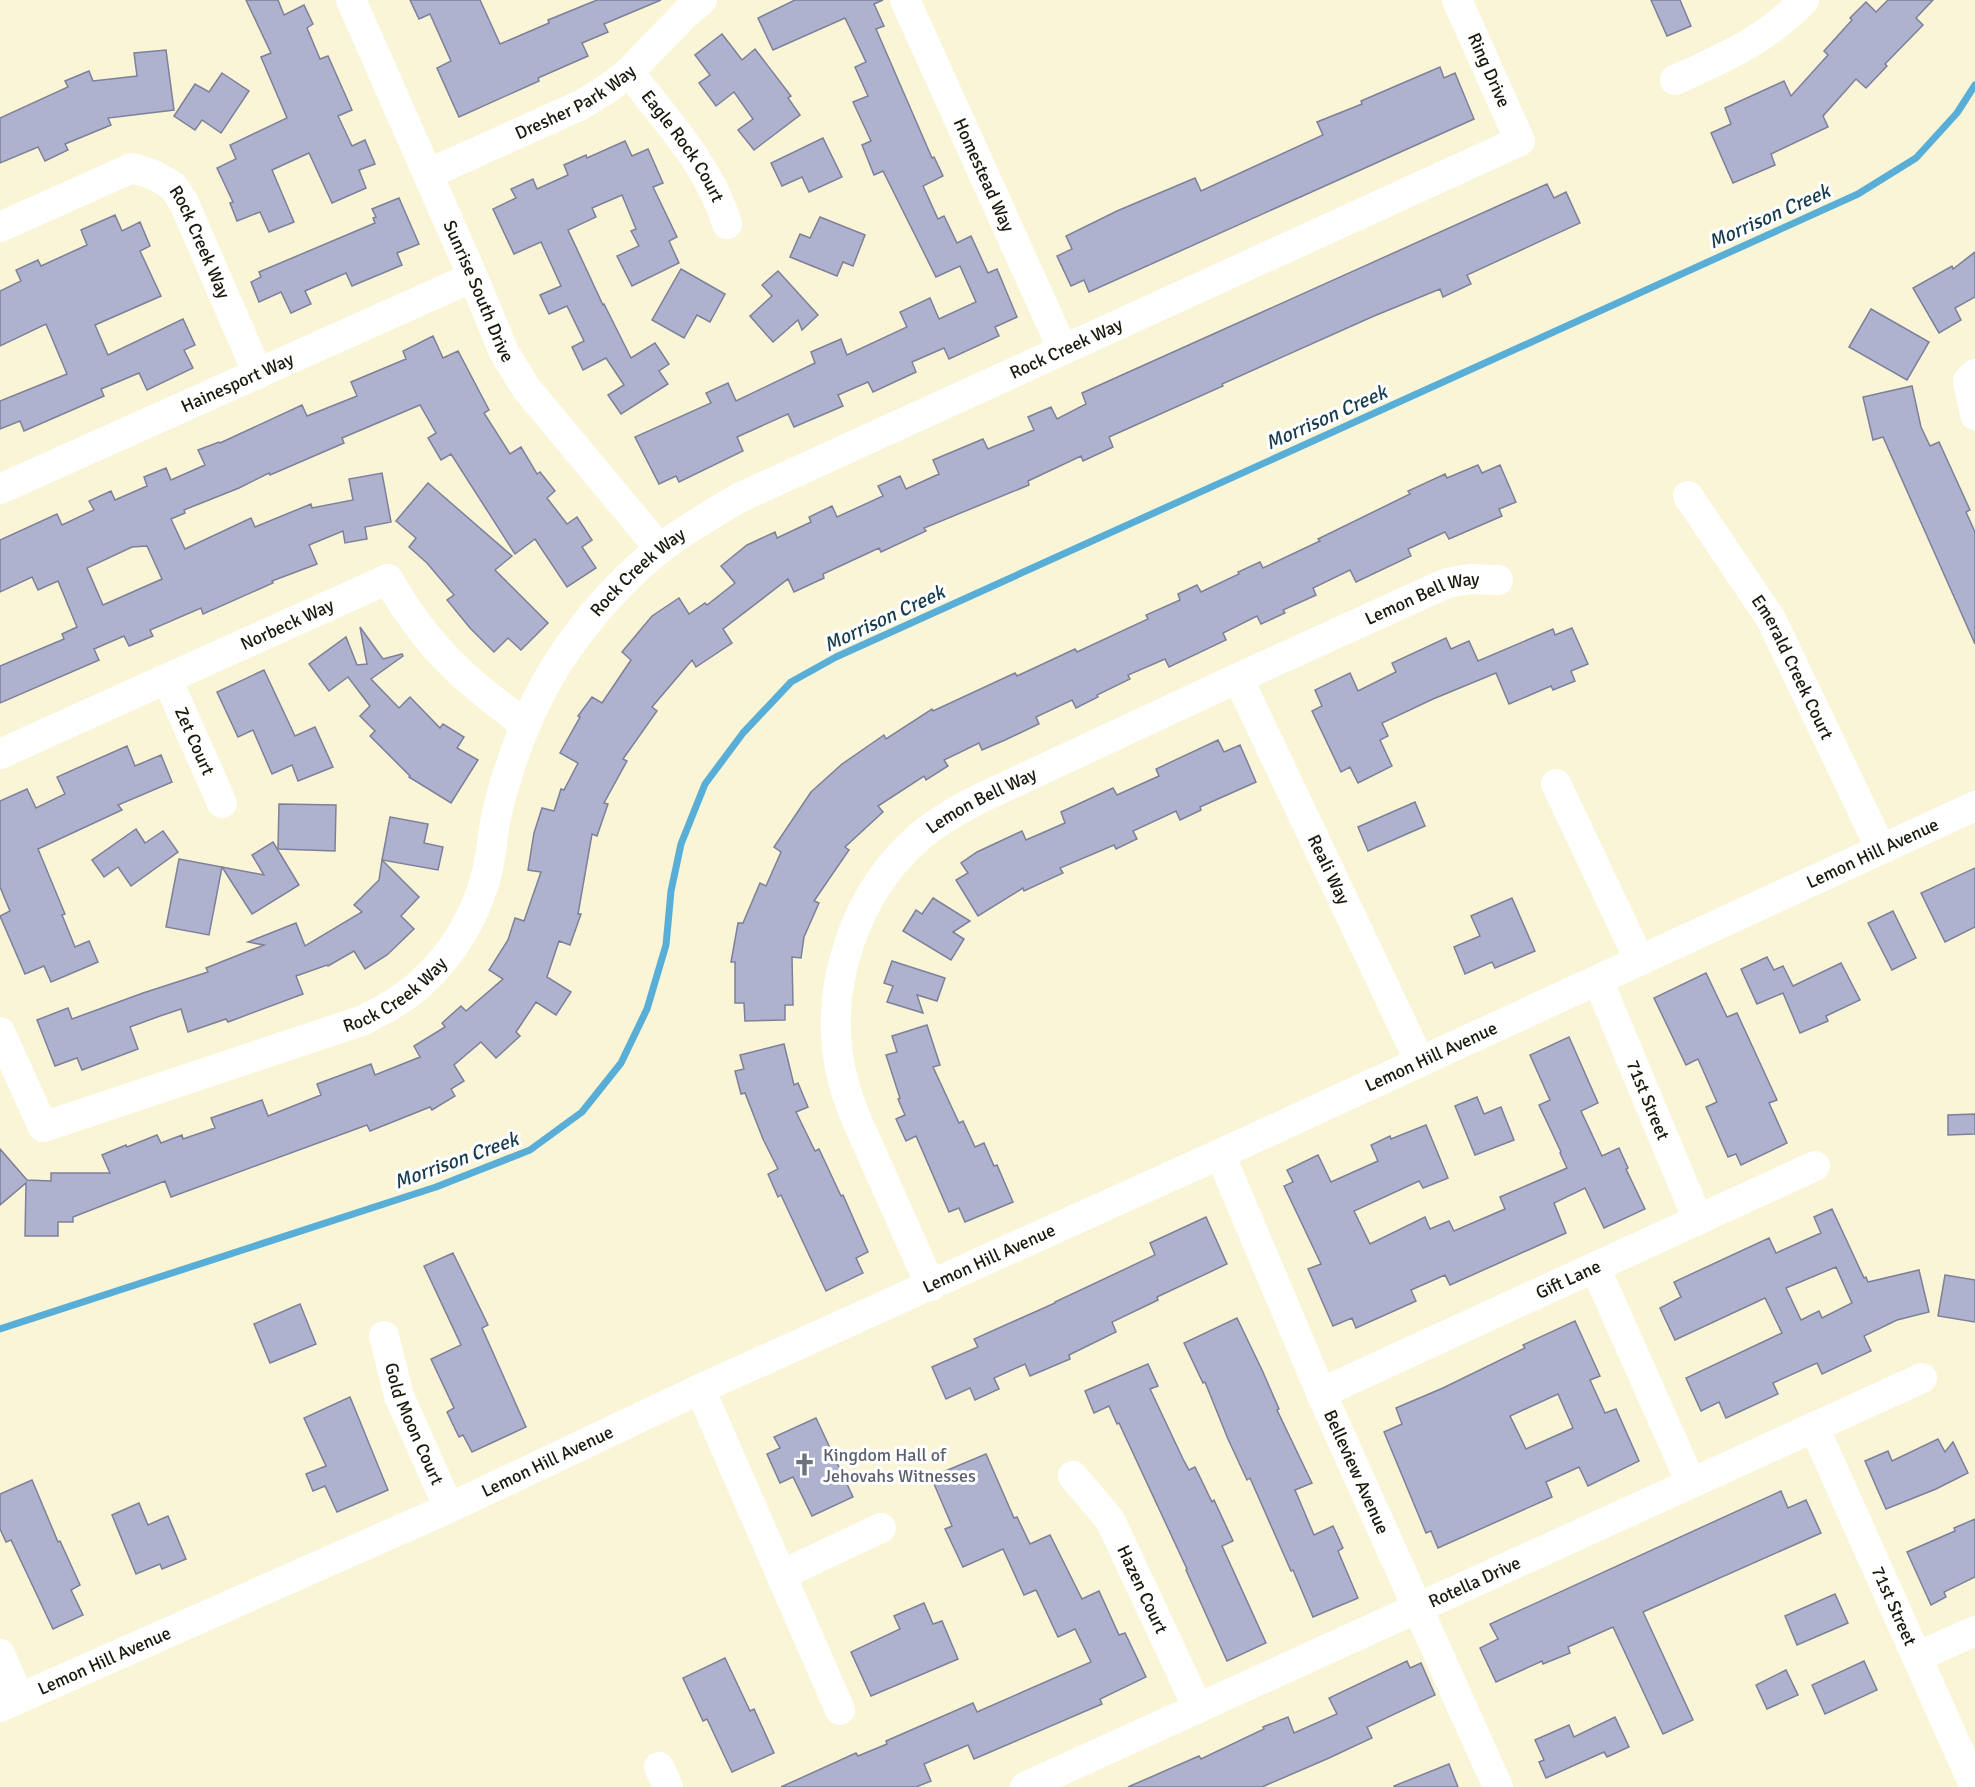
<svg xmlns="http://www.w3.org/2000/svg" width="1975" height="1787" font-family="Signika,sans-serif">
	<rect width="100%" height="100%" fill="#faf5d6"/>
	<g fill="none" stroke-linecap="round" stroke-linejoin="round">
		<path stroke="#58aed6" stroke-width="7" d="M0,1329L436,1187L530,1150L582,1112L621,1063L647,1009L666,945L671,891L681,844L705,784L743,733L791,682L836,657L1858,194L1916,158L1957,113L1975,85"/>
	</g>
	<g fill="#afb2ce" stroke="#7d809a" stroke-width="1.5" fill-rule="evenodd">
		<path d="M246,0H278L284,15L304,5L313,24L307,28L320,59L328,56L352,110L338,116L352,146L365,140L375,164L359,170L366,188L332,203L309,153L272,170L294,222L269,232L260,212L237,221L230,203L233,202L217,168L236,159L230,145L287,118L261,57L271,53Z"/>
		<path d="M410,0H480L500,44L549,23L548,20L597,0H661L604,24L608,32L582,43L588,56L538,78L539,81L459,117L437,68L451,61L430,14L419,19Z"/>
		<path d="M795,0H883L874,4L884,26L876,29L932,158L934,157L943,176L923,186L938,219L944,216L957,243L971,236L988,273L997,269L1017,317L995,327L999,336L949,359L944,348L912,362L916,372L873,392L868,382L838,395L843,406L794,427L788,414L737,437L743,451L679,482L676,476L659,484L635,437L711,403L706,393L728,383L736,401L815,363L811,352L841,339L847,355L907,327L900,312L930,298L939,319L976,302L960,266L936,277L883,171L874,175L862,145L871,141L853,102L868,96L855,67L866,62L845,18L773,50L758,18Z"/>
		<path d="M1651,0H1680L1691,26L1667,36Z"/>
		<path d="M1888,0H1933L1916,18L1923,25L1885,64L1887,66L1866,88L1856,79L1823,116L1828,127L1771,154L1775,165L1733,183L1711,133L1731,124L1725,108L1784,81L1791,96L1828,55L1824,51L1852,20L1850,18L1866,2L1876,12Z"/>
		<path d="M722,34L742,60L755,49L791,96L788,98L800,115L754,150L738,130L753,119L734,92L716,106L699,83L710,75L695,55Z"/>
		<path d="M166,50L174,110L108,118L111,125L65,144L68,150L45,161L38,147L0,163V118L68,87L65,81L89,71L93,81L137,76L134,53Z"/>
		<path d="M1440,67L1444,78L1455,73L1474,119L1089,292L1084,280L1071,286L1057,256L1072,249L1066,236L1117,211L1195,178L1201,191L1323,135L1317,122L1362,104L1361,101Z"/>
		<path d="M222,73L249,91L221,133L202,120L195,130L174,116L195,84L209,92Z"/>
		<path d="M823,138L842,177L809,192L802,177L782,186L771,163Z"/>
		<path d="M625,141L632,156L648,149L663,183L653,187L677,237L669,241L679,263L632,286L617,256L639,246L631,231L636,229L622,195L592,208L596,217L568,230L603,305L604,304L631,358L655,343L669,364L659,371L668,384L621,414L608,395L624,385L606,358L583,370L572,347L584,341L567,306L549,314L540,295L561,286L541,242L514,254L493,209L516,198L511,189L533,179L537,189L568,175L564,165L586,155L587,158Z"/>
		<path d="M1547,184L1554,198L1566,192L1580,223L1467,275L1471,284L1443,297L1440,289L1374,316L1222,384L1223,386L1109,437L1113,447L1083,461L1081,456L1028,481L1029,485L924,528L926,531L881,552L879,548L823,574L824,578L794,592L788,579L723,629L732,643L696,667L692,660L652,707L657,711L623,759L627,761L604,803L608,804L597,836L592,834L578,914H581L570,945L559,941L547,977L571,992L556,1015L536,1002L516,1032L520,1036L496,1058L481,1042L454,1065L464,1081L451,1089L455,1096L432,1110L430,1107L370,1131L367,1125L171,1197L165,1181L73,1217V1222H58V1236H25L26,1183L0,1205V1149L27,1180L51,1181V1173H110L102,1155L126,1145L127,1147L157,1135L161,1143L182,1135L183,1139L215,1128L211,1118L262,1100L268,1116L321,1095L317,1084L371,1064L375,1075L420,1057L414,1046L445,1027L442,1023L461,1006L466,1011L503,979L489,970L508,940L515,918L524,921L541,872L528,870L534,833L542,808L554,811L561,789L564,790L578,763L560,753L580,717L578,716L592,697L602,703L631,660L622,652L652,616L679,598L689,614L705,603L707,605L735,583L721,566L747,545L775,532L777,538L811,522L809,517L832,506L837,517L883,496L878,486L900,476L906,489L939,474L933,460L983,439L988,449L1034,430L1028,417L1051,407L1057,419L1086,404L1082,393Z"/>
		<path d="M399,198L419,244L397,253L402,265L352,286L346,273L305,291L311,304L291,313L281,292L259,302L251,282L261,277L259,272L375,223L373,218L376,217L372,209Z"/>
		<path d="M115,215L122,231L140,222L150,246L140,251L161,296L95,325L108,355L183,319L195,345L184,350L193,368L147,390L139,373L101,389L104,396L24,431L20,421L0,429V401L67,374L46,324L0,346V291L21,281L16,270L38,260L41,266L87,245L81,230Z"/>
		<path d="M820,217L865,235L853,266L843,262L837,276L790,257L800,234L810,238Z"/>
		<path d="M1975,252V297L1955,308L1961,320L1939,333L1913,288L1952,266L1953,269Z"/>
		<path d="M681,269L725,294L710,322L697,315L684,338L652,320Z"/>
		<path d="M778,271L818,315L802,330L798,320L773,342L750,316L772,296L762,285Z"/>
		<path d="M1871,309L1929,342L1907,380L1849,347Z"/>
		<path d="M433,336L443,358L458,351L489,410L484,413L510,454L521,447L537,474L540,472L555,491L547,498L567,524L577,517L592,540L582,547L596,568L567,587L535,539L515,554L451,454L441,460L428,438L436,433L420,405L342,438L344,443L270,475L269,473L239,488L184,510L185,513L171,519L185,549L251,518L255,527L311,504L312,508L353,500L349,479L382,473L391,522L365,527L367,539L345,543L343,531L309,545L317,564L272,581L273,583L203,614L201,608L150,630L153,636L129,646L124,636L94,649L99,660L0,703V666L64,639L62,634L77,627L58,581L38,590L32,577L0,592V540L57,514L62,525L94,510L89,501L111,491L115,500L147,486L144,477L166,468L171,480L205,465L198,450L219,442L220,443L302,405L307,416L357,396L351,382L406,359L403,351ZM147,546L162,579L103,605L87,568L132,547Z"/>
		<path d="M1912,386L1921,427L1930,446L1939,442L1970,510L1966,512L1975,532V644L1883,437L1873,440L1863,397Z"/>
		<path d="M1478,465L1482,473L1500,465L1516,502L1499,509L1502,516L1449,539L1445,532L1408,549L1411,556L1356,582L1350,570L1313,588L1316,595L1283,610L1285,613L1261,624L1257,616L1223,633L1226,640L1169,667L1165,659L1128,675L1130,679L1097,695L1098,697L1076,708L1072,700L1036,717L1039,724L1005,740L982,750L979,743L944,760L948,766L926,780L924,776L878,806L883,812L845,847L849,850L814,901L819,903L804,937L801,958L792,957L793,1005H785V1020L745,1021L744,1003H735V962H731L738,923H743L760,883L766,886L781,852L774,847L811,792L842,764L884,735L886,739L932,709L933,711L1015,673L1017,676L1075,649L1077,652L1148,619L1146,615L1180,600L1178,594L1197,585L1201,592L1239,574L1238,572L1260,562L1263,568L1320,541L1318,539L1410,494L1408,491L1445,474L1447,478Z"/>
		<path d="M428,483L512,556L495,570L548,623L521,650L508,638L494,652L470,628L447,600L454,595L427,563L409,547L416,538L396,521Z"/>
		<path d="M360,627L383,659L402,654L403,656L371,679L399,708L410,697L440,728L443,724L464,737L457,748L478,760L451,803L409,777L410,776L370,736L375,731L360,716L370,706L348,677L329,691L309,664L346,637L357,665L367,664Z"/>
		<path d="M1572,628L1588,664L1571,671L1575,681L1553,690L1551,686L1509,704L1496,673L1433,699L1382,723L1388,736L1380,740L1392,766L1358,783L1350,767L1341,772L1312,711L1322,706L1315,690L1350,673L1358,691L1396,672L1392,663L1446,638L1451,649L1469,641L1478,661L1553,629L1555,635Z"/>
		<path d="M264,670L295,736L315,727L333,767L298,781L292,765L272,774L253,730L238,737L217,692Z"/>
		<path d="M1218,740L1224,752L1240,745L1256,782L1200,807L1201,810L1180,820L1176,811L1133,831L1137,839L1116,849L1114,845L1060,868L1063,873L1024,891L1023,888L978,916L956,880L968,873L961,863L977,852L1022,831L1026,840L1065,823L1061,812L1113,788L1117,795L1159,776L1156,769Z"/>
		<path d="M127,746L135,766L161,755L172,782L118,805L122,810L38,849L65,914L62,915L75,947L89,941L98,962L51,982L44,966L25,974L0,916L10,911L0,887V801L27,789L36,808L65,794L57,777Z"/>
		<path d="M1415,802L1425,826L1368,851L1358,827Z"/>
		<path d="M279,804L336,805L335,851L278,849Z"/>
		<path d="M390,817L428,824L424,843L443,847L438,870L382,860Z"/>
		<path d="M136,829L145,843L163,831L178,852L131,886L118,867L104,877L92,860Z"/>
		<path d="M273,842L299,885L252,914L222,867L264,875L252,855Z"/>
		<path d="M179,859L222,867L209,935L166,927Z"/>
		<path d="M382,860L419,897L401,916L414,929L387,955L365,969L354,951L328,966L327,965L296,976L303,994L228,1022L226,1019L188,1032L181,1009L160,1016L130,1027L138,1049L82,1070L77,1058L55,1066L37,1020L68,1008L72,1019L143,993L208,972L206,968L264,945L248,942L296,923L305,946L362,912L354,905L379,880Z"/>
		<path d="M1975,868V927L1945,942L1921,893Z"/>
		<path d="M933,898L970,921L953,932L964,939L951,960L903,931L916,910L922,914Z"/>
		<path d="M1512,898L1535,951L1495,968L1492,962L1465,974L1454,947L1480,936L1471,916Z"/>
		<path d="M1893,911L1916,958L1892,970L1868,923Z"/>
		<path d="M1767,957L1774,970L1783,966L1793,986L1841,963L1860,1000L1826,1016L1828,1021L1800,1033L1783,993L1757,1004L1741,969Z"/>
		<path d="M892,961L945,978L937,1001L917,995L923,1013L887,1002L893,986L884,983Z"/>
		<path d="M1706,973L1727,1017L1737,1013L1777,1100L1769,1103L1787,1143L1741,1165L1736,1154L1728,1157L1706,1107L1717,1102L1698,1059L1686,1065L1654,998Z"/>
		<path d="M927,1025L940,1065L933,1067L959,1123L963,1121L975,1147L984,1143L994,1166L997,1165L1013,1202L965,1222L959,1208L949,1212L916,1136L906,1141L896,1119L905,1115L898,1099L900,1098L886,1055L897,1052L892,1036Z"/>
		<path d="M1569,1037L1598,1103L1581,1111L1602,1156L1619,1148L1628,1168L1626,1169L1645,1209L1604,1228L1585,1188L1554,1203L1566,1233L1450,1285L1445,1275L1411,1290L1416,1301L1356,1328L1352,1318L1333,1326L1308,1269L1321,1264L1284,1186L1293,1182L1287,1170L1318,1155L1331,1182L1378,1161L1371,1145L1390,1136L1391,1139L1426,1125L1448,1178L1423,1188L1419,1181L1354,1211L1370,1244L1425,1217L1430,1229L1449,1221L1454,1231L1505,1209L1500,1197L1567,1168L1560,1153L1561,1152L1539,1105L1550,1100L1530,1055Z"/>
		<path d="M784,1044L794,1085L798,1083L808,1107L796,1112L815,1151L819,1149L841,1196L843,1195L868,1252L856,1258L863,1273L826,1291L781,1195L778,1197L768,1174L778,1169L763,1139L745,1093L741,1094L735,1071L744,1069L740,1055Z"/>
		<path d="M1477,1097L1484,1114L1501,1107L1514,1140L1475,1155L1455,1106Z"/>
		<path d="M1975,1114V1134L1948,1135V1115Z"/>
		<path d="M1832,1209L1864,1278L1866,1277L1868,1282L1919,1270L1929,1312L1897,1320L1864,1336L1871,1351L1822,1374L1817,1363L1773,1383L1778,1394L1726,1418L1719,1402L1701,1411L1686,1378L1782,1333L1765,1298L1675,1340L1660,1308L1681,1297L1674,1282L1769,1238L1776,1253L1821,1233L1814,1217ZM1836,1267L1852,1303L1822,1318L1819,1311L1801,1320L1786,1288Z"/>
		<path d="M1206,1217L1227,1264L1157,1297L1158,1300L1112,1322L1116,1332L1069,1355L1070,1359L1030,1376L1025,1364L994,1378L999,1389L975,1400L970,1388L946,1399L932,1367L978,1347L974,1339L1055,1303V1302L1155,1255L1150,1243Z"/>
		<path d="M453,1253L488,1325L482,1328L526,1427L472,1452L463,1435L459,1437L447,1412L454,1408L431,1359L461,1345L424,1266Z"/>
		<path d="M1945,1275L1975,1280V1322L1938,1316Z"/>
		<path d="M300,1304L316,1344L270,1363L254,1324Z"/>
		<path d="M1237,1318L1262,1370L1279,1409L1277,1410L1312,1483L1295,1490L1314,1535L1333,1526L1343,1548L1338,1551L1358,1598L1313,1617L1293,1570L1291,1571L1250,1478L1247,1480L1228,1439L1205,1382L1203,1383L1184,1343Z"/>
		<path d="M1575,1321L1600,1376L1590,1380L1605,1413L1616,1409L1639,1461L1588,1486L1579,1467L1546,1482L1552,1497L1438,1548L1431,1531L1426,1533L1384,1432L1402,1424L1396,1408L1443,1388L1525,1348L1523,1345ZM1558,1394L1573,1428L1526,1449L1510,1416Z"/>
		<path d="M1148,1364L1158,1386L1150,1389L1183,1459L1189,1470L1195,1467L1212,1502L1214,1500L1233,1541L1222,1546L1266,1643L1227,1661L1186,1570L1187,1569L1119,1423L1117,1424L1109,1406L1094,1413L1085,1391Z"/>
		<path d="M350,1397L388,1490L337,1512L325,1486L313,1491L306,1474L326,1466L304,1418Z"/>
		<path d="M816,1418L853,1497L812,1516L793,1477L780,1483L767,1454L780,1448L774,1437Z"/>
		<path d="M1938,1439L1945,1452L1953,1442L1968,1473L1936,1489L1886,1509L1865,1461L1888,1451L1892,1461Z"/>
		<path d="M986,1454L1014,1518L1017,1517L1030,1544L1050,1535L1082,1599L1099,1591L1119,1635L1125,1633L1146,1677L1100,1699L1102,1704L974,1759L968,1745L924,1764L931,1781L916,1787H781L856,1753L858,1756L887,1744L886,1741L973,1703L977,1712L1091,1662L1075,1629L1058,1637L1036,1590L1024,1595L1003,1549L963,1567L945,1529L952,1526L931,1477Z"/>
		<path d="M32,1480L58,1542L60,1541L80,1585L71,1590L83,1615L53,1629L11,1540L6,1542L0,1529V1494Z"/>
		<path d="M1781,1491L1788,1508L1806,1500L1821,1533L1643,1612L1693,1720L1663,1734L1613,1627L1568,1647L1570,1653L1543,1664L1542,1661L1496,1682L1480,1648L1498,1639L1490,1624Z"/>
		<path d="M139,1503L148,1525L168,1516L186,1559L162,1569L160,1564L136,1574L112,1515Z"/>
		<path d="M1975,1519V1577L1944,1592L1946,1597L1931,1605L1907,1552L1955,1531L1954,1528Z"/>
		<path d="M1835,1594L1848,1623L1797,1645L1785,1616Z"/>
		<path d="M924,1603L933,1624L942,1621L958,1659L871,1696L851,1652L900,1629L894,1616Z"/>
		<path d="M725,1658L750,1711L754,1709L774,1753L732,1772L707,1719L703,1721L683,1678Z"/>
		<path d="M1407,1661L1410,1668L1421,1663L1435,1695L1367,1727L1372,1738L1329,1758L1262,1787H1128L1199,1756L1201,1759L1264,1729L1263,1727L1288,1717L1294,1733L1337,1714L1329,1698Z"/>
		<path d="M1864,1661L1877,1690L1825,1714L1812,1685Z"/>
		<path d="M1786,1670L1798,1695L1767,1709L1756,1685Z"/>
		<path d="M1615,1717L1629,1747L1607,1757L1604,1752L1546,1778L1539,1762L1544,1760L1535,1740L1569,1725L1574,1737Z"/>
		<path d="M1449,1764L1458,1787H1394V1786Z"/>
	</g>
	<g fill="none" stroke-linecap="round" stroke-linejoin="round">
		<g stroke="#fff" stroke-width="30">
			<path id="s1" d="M351,0L473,277L504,352L526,388L660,549"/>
			<path id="s2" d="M905,0L1063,350"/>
			<path id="s3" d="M629,72C665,119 710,166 727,224"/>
			<path d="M1675,80C1725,57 1765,41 1804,0"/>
			<path id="s4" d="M428,174L581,105L607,89L629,72L686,13L702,0"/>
			<path id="s5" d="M0,227L132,168L154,175L173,186L184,203L258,374"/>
			<path d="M1975,374L1968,381L1975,415"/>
			<path id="s6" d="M0,489L473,277"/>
			<path id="s7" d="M1688,496L1771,619L1881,849"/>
			<path id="s8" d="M1238,678L1420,1062"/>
			<path id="s9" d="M167,679L222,803"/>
			<path id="s10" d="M0,754L388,579C426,646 465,681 526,725"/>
			<path d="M1556,784L1640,961"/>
			<path id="s11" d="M1598,980L1698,1220"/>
			<path id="s12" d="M0,1032L43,1127L364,1020C374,1014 386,1009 396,1002C439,975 471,929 485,880C491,860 492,838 496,817C503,786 513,756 525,726C553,658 604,593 662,547C686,529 712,514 739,498L1520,141L1457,0"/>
			<path id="s13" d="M1220,1154L1321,1393L1498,1787"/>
			<path d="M1595,1267L1691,1483"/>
			<path id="s14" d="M931,1286C912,1245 894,1203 875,1161C862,1132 848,1104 841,1072C823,988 854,894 919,837C938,821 959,809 981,798L1238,678L1447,583L1470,579L1498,580"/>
			<path id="s15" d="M384,1336L399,1396L449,1508"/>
			<path d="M700,1389L840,1710"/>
			<path id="s16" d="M1321,1393L1815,1166"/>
			<path id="s17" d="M1814,1427L1975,1787"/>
			<path id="s18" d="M1073,1476L1110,1520L1198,1708"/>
			<path d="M781,1575L881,1528"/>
			<path d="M0,1654L19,1698"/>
			<path d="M1917,1657L1975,1631"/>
			<path id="s19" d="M0,1707L449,1508L700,1389L1220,1154L1975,806"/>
			<path d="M659,1767L668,1787"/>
			<path id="s20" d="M1025,1787L1922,1378"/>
		</g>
	</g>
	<defs>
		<symbol id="church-bare" viewBox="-9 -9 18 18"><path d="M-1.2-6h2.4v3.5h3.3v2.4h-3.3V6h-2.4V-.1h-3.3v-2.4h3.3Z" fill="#6b7280" stroke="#fff" stroke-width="2.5" paint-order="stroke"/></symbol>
	</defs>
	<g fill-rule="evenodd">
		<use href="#church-bare" x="788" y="1448" width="33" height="33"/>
	</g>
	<g text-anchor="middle" stroke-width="6" stroke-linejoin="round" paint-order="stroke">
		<g font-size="18" fill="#1b190e" stroke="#fff">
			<text transform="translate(1489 70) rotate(66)" y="6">Ring Drive</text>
			<text dy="6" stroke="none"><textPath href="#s4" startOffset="164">Dresher Park Way</textPath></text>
			<text dy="6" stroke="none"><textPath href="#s3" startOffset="92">Eagle Rock Court</textPath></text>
			<text dy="6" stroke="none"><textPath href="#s2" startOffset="192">Homestead Way</textPath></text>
			<text dy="6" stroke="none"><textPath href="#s5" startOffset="252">Rock Creek Way</textPath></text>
			<text dy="6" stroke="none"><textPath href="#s1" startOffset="318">Sunrise South Drive</textPath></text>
			<text dy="6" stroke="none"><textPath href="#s12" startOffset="1472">Rock Creek Way</textPath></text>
			<text dy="6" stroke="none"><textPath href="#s6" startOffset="260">Hainesport Way</textPath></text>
			<text dy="6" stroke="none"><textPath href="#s12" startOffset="986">Rock Creek Way</textPath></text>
			<text dy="6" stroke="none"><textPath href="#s14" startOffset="1050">Lemon Bell Way</textPath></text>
			<text dy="6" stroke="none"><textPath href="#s10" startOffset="315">Norbeck Way</textPath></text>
			<text dy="6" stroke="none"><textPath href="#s7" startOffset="201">Emerald Creek Court</textPath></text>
			<text dy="6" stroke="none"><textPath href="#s9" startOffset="68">Zet Court</textPath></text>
			<text dy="6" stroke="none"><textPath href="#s14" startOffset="564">Lemon Bell Way</textPath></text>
			<text dy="6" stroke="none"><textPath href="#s19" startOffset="2058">Lemon Hill Avenue</textPath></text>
			<text dy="6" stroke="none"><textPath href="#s8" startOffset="212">Reali Way</textPath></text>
			<text dy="6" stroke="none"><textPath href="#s12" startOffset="482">Rock Creek Way</textPath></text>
			<text dy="6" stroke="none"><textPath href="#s19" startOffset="1572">Lemon Hill Avenue</textPath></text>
			<text dy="6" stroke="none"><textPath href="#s11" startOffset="130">71st Street</textPath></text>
			<text dy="6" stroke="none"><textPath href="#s19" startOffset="1086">Lemon Hill Avenue</textPath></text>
			<text dy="6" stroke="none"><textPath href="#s16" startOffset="272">Gift Lane</textPath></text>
			<text dy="6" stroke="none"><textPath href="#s15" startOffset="93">Gold Moon Court</textPath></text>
			<text dy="6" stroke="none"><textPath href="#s19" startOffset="600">Lemon Hill Avenue</textPath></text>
			<text dy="6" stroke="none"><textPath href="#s13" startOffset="346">Belleview Avenue</textPath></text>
			<text dy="6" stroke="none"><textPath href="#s20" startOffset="494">Rotella Drive</textPath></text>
			<text dy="6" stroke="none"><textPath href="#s18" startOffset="134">Hazen Court</textPath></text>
			<text dy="6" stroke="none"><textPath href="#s17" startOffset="196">71st Street</textPath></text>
			<text dy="6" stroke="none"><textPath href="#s19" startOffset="114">Lemon Hill Avenue</textPath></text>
		</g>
		<g font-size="18" fill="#5b616d" stroke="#fff" text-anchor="start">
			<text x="823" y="1461">Kingdom Hall of<tspan x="823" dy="21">Jehovahs Witnesses</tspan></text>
		</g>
		<g font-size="20" font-style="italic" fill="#163c4e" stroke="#fff">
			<text transform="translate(1769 216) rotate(-24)" y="7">Morrison Creek</text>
			<text transform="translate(1326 417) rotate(-24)" y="7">Morrison Creek</text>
			<text transform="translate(884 618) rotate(-25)" y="7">Morrison Creek</text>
			<text transform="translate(456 1160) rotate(-20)" y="7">Morrison Creek</text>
		</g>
	</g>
</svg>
